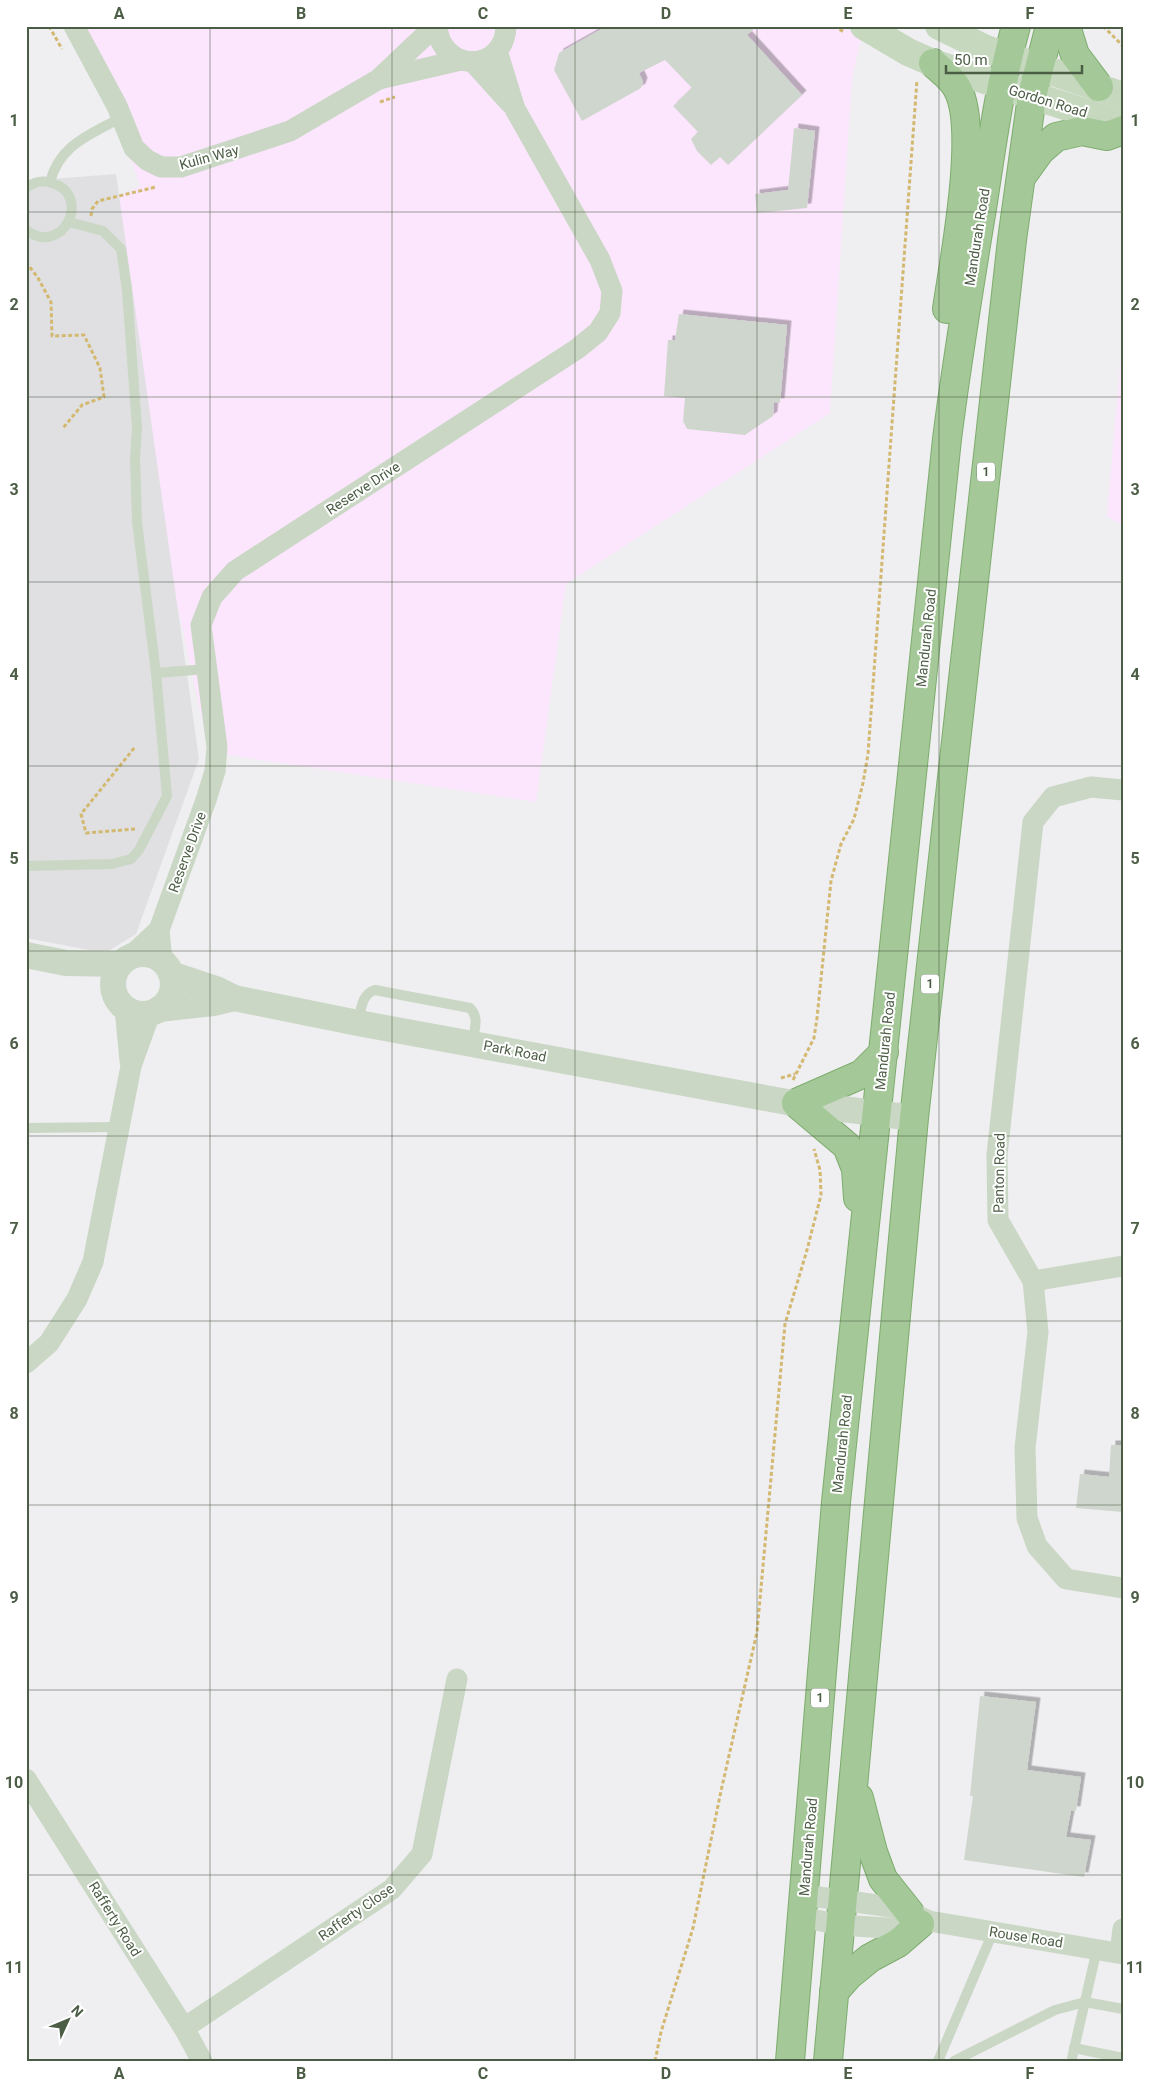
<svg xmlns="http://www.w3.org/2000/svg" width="1149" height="2087" font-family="Roboto,sans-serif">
	<defs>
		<filter id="shadow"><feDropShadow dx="4.5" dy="-4.5" stdDeviation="0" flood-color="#0004"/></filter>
	</defs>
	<rect width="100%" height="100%" fill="#efeef1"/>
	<g fill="#fce6fd">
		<path d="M63,26H864L852,78L830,413L566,584L536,802L209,752L149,473L119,197L140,186L110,96Z"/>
		<path d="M1123,333V526L1107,516Z"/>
	</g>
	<path fill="#e0e0e2" d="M116,174L199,759L136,934L105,953L26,938V181Z"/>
	<g fill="#cfd6cd" filter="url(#shadow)">
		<path d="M607,26H757L747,35L802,95L728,165L720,157L711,165L697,151L691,139L698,132L673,106L692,88L665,60L639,73L643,82L641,88L582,121L554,70L559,53Z"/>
		<path d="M794,128L815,131L807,208L757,213L755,194L788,190Z"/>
		<path d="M679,314L787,325L780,403L774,402L773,416L745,435L687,429L683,421L685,398L664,396L668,340H675Z"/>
		<path d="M1111,1445H1123V1512L1076,1508L1080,1474L1109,1477Z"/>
		<path d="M980,1696L1036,1702L1027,1770L1081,1777L1076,1811L1071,1810L1066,1837L1091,1840L1084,1877L964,1860L973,1796H970Z"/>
	</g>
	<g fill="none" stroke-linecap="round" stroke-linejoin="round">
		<defs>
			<g id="trunk">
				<path d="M1066,26L1075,55L1099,87"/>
				<path d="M933,63C941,71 952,78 957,88C980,128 954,260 947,309"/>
				<path d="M1022,176L1040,151L1056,137L1082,131L1107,136L1123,130"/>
				<path d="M858,1198L856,1169L847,1146L796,1103L862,1074L884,1052"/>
				<path d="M859,1798L873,1852L883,1879L910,1913"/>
				<path d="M834,1992L849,1975L870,1958L898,1943L920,1924"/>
				<path d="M790,2061L836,1502L947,439C957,360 970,281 983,202C992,143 1000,84 1016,26"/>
				<path d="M828,2061L914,1118L1012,240L1032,96L1050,26"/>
			</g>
		</defs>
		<use href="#trunk" stroke="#7dad6d" stroke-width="30"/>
		<g stroke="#d3b86f" stroke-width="3" stroke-dasharray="4 2.5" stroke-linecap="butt">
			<path d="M49,26L62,49"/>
			<path d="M834,26L844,32"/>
			<path d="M1103,26L1123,46"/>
			<path d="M380,102L395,97"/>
			<path d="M91,216L92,209L98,201L156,187"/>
			<path d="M26,262L38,278L51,302L52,336L84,335L100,368L104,397L82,405L63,428"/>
			<path d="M135,829L86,833L81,814L135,747"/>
			<path d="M781,1078L795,1074"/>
			<path d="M793,1080L814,1038L817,1018L831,881L841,844L854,819L863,783L868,754L917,80"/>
			<path d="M655,2061L661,2032L693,1928L721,1791L757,1632L785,1324L807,1250L821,1195L820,1170L814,1149"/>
		</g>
		<g stroke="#c9d7c4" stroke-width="10">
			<path d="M50,182C60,144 90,135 122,117"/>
			<path d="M26,188C34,182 43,180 52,183C93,195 63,258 26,230"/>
			<path d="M69,222L103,231L121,249L127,290L137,428L135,458L137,522L156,673"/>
			<path d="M26,866L112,864L131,859L139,850L167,796L156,673L207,669"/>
			<path d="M358,1023C361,1011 361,994 375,990L470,1008C480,1018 474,1031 472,1043"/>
			<path d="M26,1128L118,1127"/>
			<path d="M1074,2048L1123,2058"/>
			<path d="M938,2061L993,1932"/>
			<path d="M954,2061L1055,2010L1085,2002L1123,2009"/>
			<path d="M1073,2061L1072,2058L1097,1949"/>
		</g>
		<g stroke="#c9d7c4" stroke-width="21">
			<path d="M74,26L117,106L134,148L147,160L161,167H181L290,131L379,79L435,26"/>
			<path d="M437,26C441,74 505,73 506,26"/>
			<path d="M473,62L510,103"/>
			<path d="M379,79L461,60"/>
			<path d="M1123,790L1091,787L1053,797L1033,822L997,1155L998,1220L1033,1281L1038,1332L1025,1448L1027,1518L1037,1546L1066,1579L1123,1588"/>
			<path d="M131,956L159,930"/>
			<path d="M162,962L159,930L206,800L215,771L217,747L201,625L212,597L235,571L577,349L598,332L610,313L612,291L600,260L515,109L497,51"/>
			<path d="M125,1008L130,1061"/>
			<path d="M1033,1281L1123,1266"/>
			<path d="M26,1363L49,1343L77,1299L93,1262L131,1066L150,1013"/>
			<path d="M26,1779L184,2028L202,2061"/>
			<path d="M804,1895L899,1908L929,1921L1123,1954"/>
			<path d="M802,1917L840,1925L902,1929L922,1923"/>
			<path d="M1120,1953L1123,1929"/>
			<path d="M184,2028L392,1889L422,1854L457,1679"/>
		</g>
		<g stroke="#c9d7c4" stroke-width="26">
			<circle cx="143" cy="984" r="30"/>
			<path d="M26,955L66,963L120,964"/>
			<path d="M171,974L216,989L234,998L358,1023L787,1102L914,1118"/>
			<path d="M159,1009L213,1003L234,998"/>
		</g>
		<g stroke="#c6d9bf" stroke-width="28">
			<path d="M864,26L908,52L933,63L1123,125"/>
			<path d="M939,26L986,49L1123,96"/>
		</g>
		<use href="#trunk" stroke="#a4c897" stroke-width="28"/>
	</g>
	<path fill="none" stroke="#4c5d45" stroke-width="1" stroke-opacity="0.55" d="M210,26V2061M392,26V2061M575,26V2061M757,26V2061M939,26V2061M26,212H1123M26,397H1123M26,582H1123M26,766H1123M26,951H1123M26,1136H1123M26,1321H1123M26,1505H1123M26,1690H1123M26,1875H1123"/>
	<g text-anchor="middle" stroke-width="4" stroke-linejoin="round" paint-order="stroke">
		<g fill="#fff" stroke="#828e7d" stroke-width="1">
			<rect x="977" y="462.5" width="18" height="19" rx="4"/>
			<rect x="921" y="974.5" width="18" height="19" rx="4"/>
			<rect x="811" y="1688.5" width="18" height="19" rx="4"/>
		</g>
		<g font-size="12" font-weight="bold" fill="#4c5d45">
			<text x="986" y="476">1</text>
			<text x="930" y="988">1</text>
			<text x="820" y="1702">1</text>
		</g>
		<g font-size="14" fill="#4c5d45" stroke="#fff">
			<text transform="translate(1048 101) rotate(17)" y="5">Gordon Road</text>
			<text transform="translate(209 157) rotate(-15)" y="5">Kulin Way</text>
			<text transform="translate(977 237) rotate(-81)" y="5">Mandurah Road</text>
			<text transform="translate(363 488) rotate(-33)" y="5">Reserve Drive</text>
			<text transform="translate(926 638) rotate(-84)" y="5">Mandurah Road</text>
			<text transform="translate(187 852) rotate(-70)" y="5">Reserve Drive</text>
			<text transform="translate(885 1041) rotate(-84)" y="5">Mandurah Road</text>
			<text transform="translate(515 1051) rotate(11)" y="5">Park Road</text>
			<text transform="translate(999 1173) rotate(-89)" y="5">Panton Road</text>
			<text transform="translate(842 1444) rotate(-84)" y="5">Mandurah Road</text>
			<text transform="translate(808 1847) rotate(-85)" y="5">Mandurah Road</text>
			<text transform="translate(356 1912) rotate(-35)" y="5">Rafferty Close</text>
			<text transform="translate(115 1919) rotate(58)" y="5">Rafferty Road</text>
			<text transform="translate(1026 1937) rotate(9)" y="5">Rouse Road</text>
		</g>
	</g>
	<rect width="1149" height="2087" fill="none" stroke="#ffffff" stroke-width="55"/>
	<g transform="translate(68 2020) rotate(46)" stroke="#ffffff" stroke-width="4" paint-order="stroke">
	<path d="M0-4L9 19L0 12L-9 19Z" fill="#4c5d45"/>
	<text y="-8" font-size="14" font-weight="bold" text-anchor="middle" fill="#4c5d45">N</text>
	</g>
	<path d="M946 65v8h136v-8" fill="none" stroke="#4c5d45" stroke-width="2.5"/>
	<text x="954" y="65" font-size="15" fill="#4c5d45" stroke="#ffffff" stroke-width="4" paint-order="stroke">50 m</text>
	<rect x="28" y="28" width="1094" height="2032" fill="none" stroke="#4c5d45" stroke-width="2"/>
	<g font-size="16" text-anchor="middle" font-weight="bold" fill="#4c5d45">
		<text x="119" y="19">A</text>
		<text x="301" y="19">B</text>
		<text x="483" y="19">C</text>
		<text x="666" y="19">D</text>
		<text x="848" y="19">E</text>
		<text x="1030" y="19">F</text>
		<text x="14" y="126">1</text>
		<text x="1135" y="126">1</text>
		<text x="14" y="310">2</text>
		<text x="1135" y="310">2</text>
		<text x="14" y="495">3</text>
		<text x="1135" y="495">3</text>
		<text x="14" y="680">4</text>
		<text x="1135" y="680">4</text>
		<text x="14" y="864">5</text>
		<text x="1135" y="864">5</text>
		<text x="14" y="1049">6</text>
		<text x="1135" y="1049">6</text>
		<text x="14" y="1234">7</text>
		<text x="1135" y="1234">7</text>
		<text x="14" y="1419">8</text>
		<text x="1135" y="1419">8</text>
		<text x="14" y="1603">9</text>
		<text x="1135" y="1603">9</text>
		<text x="14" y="1788">10</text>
		<text x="1135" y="1788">10</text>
		<text x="14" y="1973">11</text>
		<text x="1135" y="1973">11</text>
		<text x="119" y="2079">A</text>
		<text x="301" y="2079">B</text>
		<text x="483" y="2079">C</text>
		<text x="666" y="2079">D</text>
		<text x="848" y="2079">E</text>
		<text x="1030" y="2079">F</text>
	</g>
</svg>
